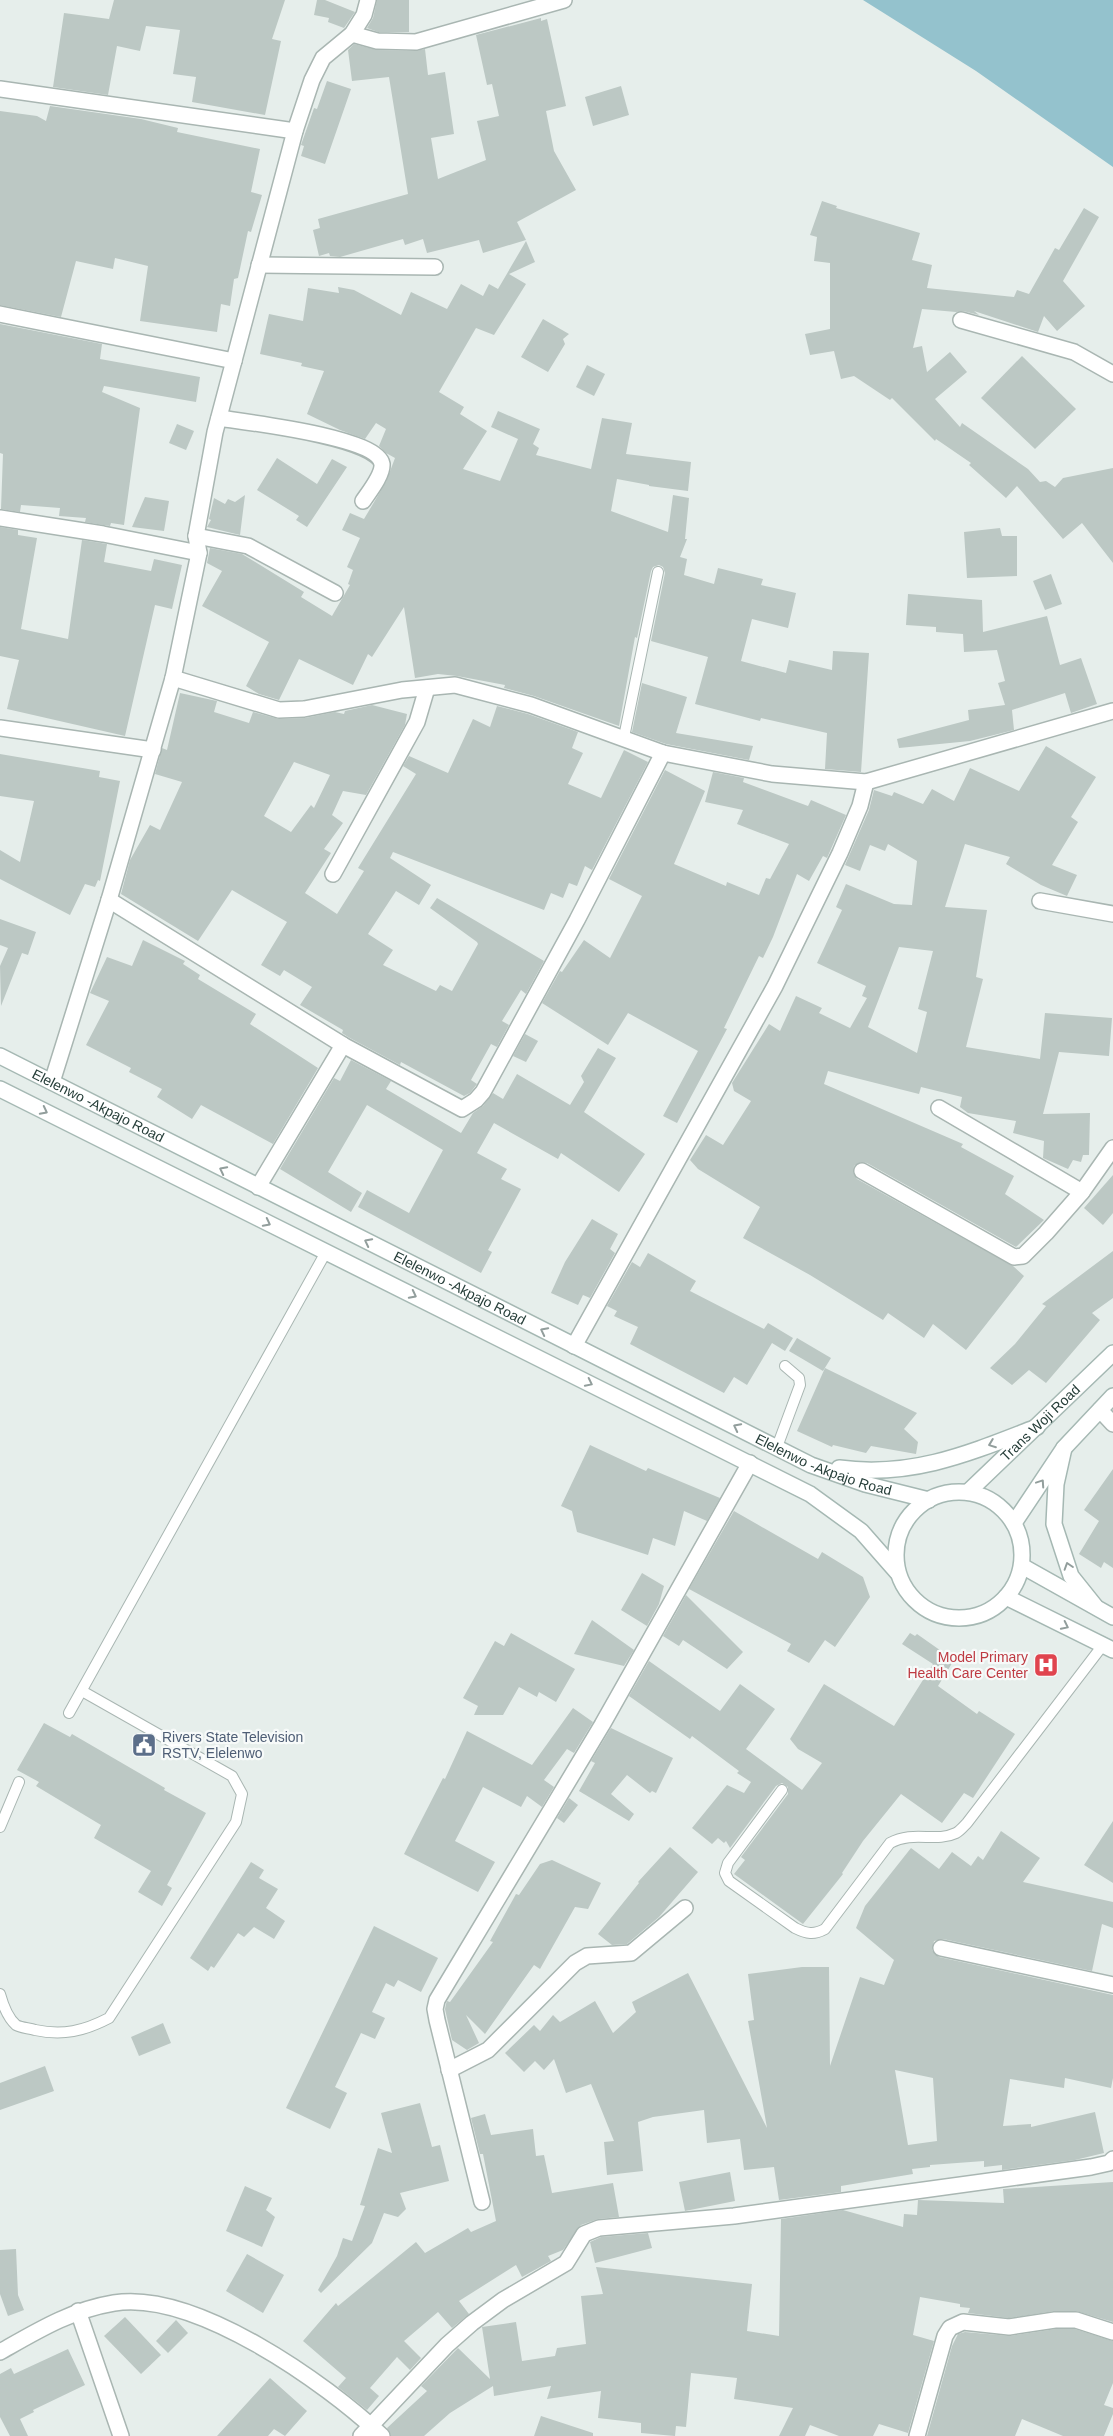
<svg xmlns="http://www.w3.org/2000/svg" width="1113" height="2436" font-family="Helvetica,sans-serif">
	<rect width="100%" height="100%" fill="#e6eeeb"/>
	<path fill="#94c2cd" d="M863,0H1113V167L976,71Z"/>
	<g fill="#bcc8c4" fill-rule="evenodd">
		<path d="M114,0H285L272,39L281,41L265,115L192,102L196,77L173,74L180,30L146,26L140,51L117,46L108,95L53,87L64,13L109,19Z"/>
		<path d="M317,0H325L355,12L344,28L328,22L329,18L314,15Z"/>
		<path d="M377,0H409V32H378L367,28L373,18Z"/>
		<path d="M541,18V21L547,19L566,106L546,111L554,151L576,190L517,222L526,240L483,253L479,240L427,253L423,239L405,245L403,239L340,257L330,256L329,253L319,256L313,230L320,228L318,219L408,194L389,77L352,81L348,50L354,44L377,50L416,51L425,49L428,75L445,72L454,134L431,138L438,179L486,160L477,121L499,116L492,84L487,85L476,35Z"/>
		<path d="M327,81L351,89L325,164L301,156L304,146L301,145L314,108L317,109Z"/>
		<path d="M621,86L629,115L593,126L585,97Z"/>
		<path d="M50,106L141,119L178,128L177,132L260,149L251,192L262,195L251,232L248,231L238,278L234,279L230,306L221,304L217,332L140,321L148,266L115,258L113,269L76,261L61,317L0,305V111L37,116L46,121Z"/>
		<path d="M822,201L837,206L836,208L920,233L912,260L932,265L927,288L1014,297L1017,290L1029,294L1055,248L1059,250L1084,208L1099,217L1063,281L1085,306L1057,331L1044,316L1038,332L974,311L979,315L963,311L956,312L922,309L913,348L922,346L927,372L950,352L967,372L935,399L960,427L962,423L1028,469L1040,482L1046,481L1055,487L1063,478L1113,468V563L1082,523L1063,539L1017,486L1006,498L969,465L971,463L936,439L935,441L892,398L890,400L854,376L841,379L834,351L810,355L805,334L830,329V263L814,261L817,237L810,235Z"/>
		<path d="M526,241L535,262L509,274L526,284L494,335L476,328L439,392L464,407L460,414L487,431L463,469L500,481L518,439L491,427L498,411L540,429L533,444L539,448L536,455L591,469L602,418L632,423L626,454L691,462L688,491L649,486V485L617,479L611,511L668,532L673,495L689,498L685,539H687L680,557L687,559L684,575L714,584L718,568L763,579L761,585L796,593L788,628L752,619L741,661L786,673L789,660L832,670L833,651L869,653L861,772L825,769L827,733L761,718L760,721L695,704L708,657L651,641L665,573L663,567L659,565L653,567L651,571L637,638L635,637L619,726L534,696L504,688L505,685L457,676L438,674L415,678L404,607L372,657L368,654L353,685L299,659L279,700L259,694L246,686L269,642L202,606L222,571L207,563L210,548L242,554L304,592L301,597L332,616L350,585L348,584L353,570L347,567L360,538L342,530L350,513L364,519L386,482L395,458L386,453L379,446L386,429L376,423L365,439L340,430L307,414L324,371L301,366L302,363L260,354L269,314L303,321L308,288L339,293L338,287L354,290L401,315L411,292L447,309L461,284L483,296L489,284L498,289Z"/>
		<path d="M543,319L569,334L563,339L565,344L548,372L521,357Z"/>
		<path d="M0,324L102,344L100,359L200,377L196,402L104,386L102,392L140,408L124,525L111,523L110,526L85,522L86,518L59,516L60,508L21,505L20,512L1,509L3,454L0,453Z"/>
		<path d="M1022,356L1076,409L1035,449L981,398Z"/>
		<path d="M587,365L605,374L594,396L576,387Z"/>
		<path d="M177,424L194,431L186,450L169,443Z"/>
		<path d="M277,458L317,484L332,459L347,467L307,527L296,520L299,516L257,490Z"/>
		<path d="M245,495L240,535L207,527L211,520L209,519L214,498L225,504L228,499L235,502Z"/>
		<path d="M145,497L169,501L164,531L132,527Z"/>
		<path d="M0,527L18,530V535L37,538L21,629L68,639L82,540L107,544L104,562L151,571L154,559L182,565L172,609L155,605L125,736L7,709L19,660L0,656Z"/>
		<path d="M1000,528L1002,536H1017V576L967,578L964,532Z"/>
		<path d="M1051,574L1062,604L1045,610L1033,581Z"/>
		<path d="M908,594L982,600L983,632L1047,616L1060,665L1081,658L1097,704L1071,713L1065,693L1012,710L1014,730L970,741L899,748L897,739L969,720L968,710L1005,705L998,683L1005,681L997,650L964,652L963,634L936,632V627L906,625Z"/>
		<path d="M642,683L687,697L676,733L753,746L749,760L666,744L632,732Z"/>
		<path d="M180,693L217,701L214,712L249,723L253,712L279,719L305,718L335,712L344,714L345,711L372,705L407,714L405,725L366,795L343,791L332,815L343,823L324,849L331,853L305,893L337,914L364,871L358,868L416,774L403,766L409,756L448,773L473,719L490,727L497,706L528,714L578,732L572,748L583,753L568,784L601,798L624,750L648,762L592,870L585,866L577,886L569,883L563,898L551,893L544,910L393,852L390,858L431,885L419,905L396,891L368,934L393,950L383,965L436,991L440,985L452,991L478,944L477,942L430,908L437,898L544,961L526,994L521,990L502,1021L509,1025L497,1047L491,1044L471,1080L477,1084L470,1093L464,1096L401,1062L400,1065L348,1037L342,1033L343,1030L300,1005L312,987L284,970L280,976L261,965L287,922L232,890L198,941L121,894L130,860L150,825L160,830L182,782L155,774L162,748L167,750ZM294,762L330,775L314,808L311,805L291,832L264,816Z"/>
		<path d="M1046,746L1096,777L1071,817L1078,822L1052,865L1077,875L1067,896L1041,885L1006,864L1010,857L965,844L945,907L987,910L976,977L983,979L966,1047L1040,1059L1045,1013L1112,1018L1109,1056L1059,1052L1043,1114L1090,1113L1089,1155H1083L1081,1162L1073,1160L1068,1169L1043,1158L1044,1141L1013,1133L1016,1121L968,1113L960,1107L962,1097L921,1087L919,1094L828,1071L824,1084L963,1144L961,1147L1014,1176L1005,1194L1044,1220L1016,1247L867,1163L861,1162L854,1166L853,1172L857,1179L1013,1266L1024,1276L966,1350L933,1324L924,1338L888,1313L883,1320L810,1275L743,1238L760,1207L698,1169L690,1160L706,1135L723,1145L751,1101L734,1091L732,1083L769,1024L780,1031L796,996L822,1008L819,1013L850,1028L867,998L862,996L866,986L817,963L842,910L836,907L846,884L894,904L912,905L917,861L888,844L885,851L870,845L860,871L845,865L869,810L874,790L892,796L894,792L923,804L932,789L954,801L970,768L1019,791ZM899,947L933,951L918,1009L927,1012L917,1053L868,1027Z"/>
		<path d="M0,754L100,771L99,777L120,781L100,881L98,880L95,887L85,884L70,915L0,879V850L20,862L34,801L0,796Z"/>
		<path d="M665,770L705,791L674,864L726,886L727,882L759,895L766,878L770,879L789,844L737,824L743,810L705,802L713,772L744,778L743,782L808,806L811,800L846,815L827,858L823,856L809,881L797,874L773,937L763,958L759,956L724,1028L727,1029L677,1123L663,1116L698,1051L628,1013L608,1045L542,1003L560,971L562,972L584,940L610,958L642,896L609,879Z"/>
		<path d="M0,919L36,932L28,955L22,953L1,1006L0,966L8,948L0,945Z"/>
		<path d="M143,940L185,961L183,964L200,975L198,979L256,1014L250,1024L318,1068L273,1144L201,1105L192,1119L157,1097L162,1089L129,1072L131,1068L86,1045L109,1001L90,993L107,957L132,966Z"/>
		<path d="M525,1034L538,1041L526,1062L513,1056Z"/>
		<path d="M598,1048L616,1058L584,1112L645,1154L619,1192L561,1153L558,1159L494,1123L477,1153L507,1169L501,1179L521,1189L488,1250L492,1252L481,1273L358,1207L367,1190L409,1213L443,1150L367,1105L328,1172L362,1193L351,1212L280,1169L334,1078L340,1081L351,1060L391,1081L386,1089L461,1133L473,1113L483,1106L493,1093L503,1099L517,1074L570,1105L584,1082L581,1076Z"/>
		<path d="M1113,1175V1213L1103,1225L1084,1208Z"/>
		<path d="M592,1219L618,1234L610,1249L615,1253L590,1298L583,1295L578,1305L551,1293L565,1262Z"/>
		<path d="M1113,1251V1298L1092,1313L1100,1320L1046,1383L1029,1370L1012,1385L990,1368L1015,1344L1046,1306L1042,1304Z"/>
		<path d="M648,1253L696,1281L690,1291L764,1329L768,1323L793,1338L785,1351L772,1343L747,1385L734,1377L724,1393L630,1344L638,1327L614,1316L617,1311L607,1306L632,1262L640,1267Z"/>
		<path d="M797,1338L831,1358L823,1371L789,1351Z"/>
		<path d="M825,1368L917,1413L904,1429L918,1442L916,1454L871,1446L866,1453L833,1445L832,1447L797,1431Z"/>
		<path d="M590,1445L646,1471L648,1468L720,1498L707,1521L684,1511L675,1546L653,1538L648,1555L577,1532L572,1511L561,1506Z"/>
		<path d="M1113,1469V1568L1104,1562L1101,1568L1079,1554L1099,1521L1084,1510Z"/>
		<path d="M734,1511L818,1559L822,1552L863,1577L870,1597L835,1647L825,1640L809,1663L787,1651L791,1644L689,1589Z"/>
		<path d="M642,1573L664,1586L659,1604L647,1626L621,1610Z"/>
		<path d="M686,1595L743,1652L727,1669L683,1640L679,1646L663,1636Z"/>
		<path d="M592,1620L634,1650L624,1666L574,1654Z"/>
		<path d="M511,1633L575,1669L556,1702L539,1692L537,1697L519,1687L503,1715H474L478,1706L463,1698L495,1641L504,1646Z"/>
		<path d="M910,1633L915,1636L917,1634L954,1660L938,1686L977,1714L979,1711L1015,1734L973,1798L964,1793L942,1823L901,1794L863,1841L842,1873L843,1874L803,1924L734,1874L745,1860L741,1857L788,1794V1787L782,1783L776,1786L730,1848L726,1841L724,1843L718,1838L712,1844L692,1828L727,1785L744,1793L751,1782L737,1773L739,1771L692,1736L690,1739L629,1696L649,1661L720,1711L740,1684L775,1709L746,1749L802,1790L822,1763L798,1749L790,1739L824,1684L894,1726L933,1664L902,1644Z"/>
		<path d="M573,1708L593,1722L574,1753L567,1749L544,1780L554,1787L542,1807L527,1796L521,1807L483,1787L455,1841L495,1862L478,1892L404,1854L443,1778L445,1779L467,1731L532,1765Z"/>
		<path d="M44,1723L70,1737L72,1734L165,1788L164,1790L206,1813L167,1885L172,1888L162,1906L138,1892L151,1871L94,1838L101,1825L36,1786L39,1782L17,1770Z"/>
		<path d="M611,1728L673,1758L656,1793L652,1791L650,1793L627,1775L611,1794L634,1814L629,1821L579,1791L595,1763L591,1761Z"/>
		<path d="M569,1798L578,1805L564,1823L557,1818Z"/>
		<path d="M1113,1821V1883L1084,1865Z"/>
		<path d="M1001,1831L1040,1858L1023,1882L1113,1902V1928L1102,1924L1092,1971L943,1939L934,1941L932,1950L939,1957L1113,1995V2078L1111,2088L1065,2078L1064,2088L1010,2079L1003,2126L1031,2124V2127L1095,2112L1104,2153L1075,2160L1002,2170V2165L984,2167V2161L930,2165V2167L912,2169L913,2174L841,2186V2192L779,2200L774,2167L744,2170L740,2139L707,2143L704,2110L653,2117L638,2122L643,2171L607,2175L604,2142L614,2141L591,2084L566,2093L554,2059L544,2070L535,2061L524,2072L505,2053L534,2025L540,2031L553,2015L560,2022L595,2001L613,2033L636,2012L632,2002L688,1973L767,2128L748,2021L754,2020L748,1974L802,1967H829L830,2066L860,1977L884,1985L894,1960L856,1928L865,1906L911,1848L939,1869L952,1852L971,1866L978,1856L983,1860ZM895,2070L933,2078L937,2141L908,2145Z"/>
		<path d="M670,1847L698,1872L659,1917L627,1944L612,1945L598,1934L639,1883L638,1882Z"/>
		<path d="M552,1860L601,1883L588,1909L575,1907L540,1969L534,1965L485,2034L466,2015L479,2043L467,2050L452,2040L445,2009L446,2004L447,2001L450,2002L493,1942L490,1941L516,1894L519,1895L540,1864Z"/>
		<path d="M251,1862L264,1870L259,1878L278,1889L266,1908L285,1921L274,1939L254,1927L244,1937L238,1933L214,1968L211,1966L208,1971L190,1958Z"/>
		<path d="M374,1926L438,1958L421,1992L398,1980L394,1987L386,1983L372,2012L385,2018L375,2039L361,2033L335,2087L347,2093L330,2129L286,2108Z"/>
		<path d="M163,2023L171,2043L139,2056L131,2037Z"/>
		<path d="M45,2066L54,2091L0,2110V2083Z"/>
		<path d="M420,2103L432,2147L440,2145L449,2181L400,2193L406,2209L398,2217L384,2213L372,2243L321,2293L318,2290L337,2256L343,2238L352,2241L365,2206L360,2205L378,2148L392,2153L381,2113Z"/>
		<path d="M485,2114L491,2135L533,2129L536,2156L544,2155L552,2193L613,2183L619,2217L598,2219L581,2225L563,2250L548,2256L551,2261L522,2277L516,2265L459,2301L469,2314L452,2328L438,2312L404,2341L421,2358L410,2370L397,2357L370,2388L379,2396L367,2410L338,2387L346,2378L303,2341L336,2303L338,2306L416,2242L425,2253L468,2228L471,2232L496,2221L483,2154H480L471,2118Z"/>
		<path d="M730,2172L735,2201L685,2211L679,2182Z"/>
		<path d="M1113,2182V2322L1076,2311H1054L1009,2318L968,2313L970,2308L960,2307V2304L920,2297L913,2335L934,2341L908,2433L879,2424L873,2436H839L810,2425L805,2436H779L793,2408L734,2399L737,2378L691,2373L686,2427L676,2426L675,2436L641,2433V2423L598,2418L601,2391L547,2399L551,2386L494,2396L493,2386L450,2413L424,2436H391L387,2428L427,2391L421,2386L458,2348L490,2379L482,2327L516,2322L522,2361L555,2356L557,2348L586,2344L581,2296L603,2294L596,2267L752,2284L747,2331L779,2336L781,2219L843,2210L903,2227L904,2214L917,2215L918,2200L1004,2203L1003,2189Z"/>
		<path d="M245,2186L272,2198L266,2210L275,2217L262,2247L226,2231Z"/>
		<path d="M648,2233L652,2248L595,2263L590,2242L601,2237Z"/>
		<path d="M16,2249L18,2295L24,2310L8,2316L0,2294V2250Z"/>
		<path d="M247,2254L284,2275L263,2313L226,2291Z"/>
		<path d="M125,2317L161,2355L141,2374L104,2336Z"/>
		<path d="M176,2320L188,2333L168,2353L156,2341Z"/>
		<path d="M1056,2329H1075L1113,2341V2383L1104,2405L1113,2408V2414L1104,2436H1063L1022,2419L1015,2436H927L952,2346L958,2334L965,2332L1010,2336Z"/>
		<path d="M68,2349L85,2385L33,2410L34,2412L20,2419L28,2436H10L0,2417V2374L11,2368L14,2374Z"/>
		<path d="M270,2378L307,2411L285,2436L274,2429L268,2436H217Z"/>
		<path d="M541,2416L593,2433V2436H534Z"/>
	</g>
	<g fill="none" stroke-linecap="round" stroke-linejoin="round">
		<defs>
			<g id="lane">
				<path d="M624,737L658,572"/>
				<path d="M777,1447L800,1385L799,1378L785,1366"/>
				<path d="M69,1713L326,1252"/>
				<path d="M782,1790L728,1863L725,1873L729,1881L795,1928C807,1934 814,1935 825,1929L890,1843C914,1830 935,1843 956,1833C960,1831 964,1826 967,1823L1103,1645"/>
				<path d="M0,1827L19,1782"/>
				<path d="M0,1994C3,2005 7,2017 16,2025C21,2028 29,2028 35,2030C63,2036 84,2031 109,2018L236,1822L242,1794L232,1776L82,1691"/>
			</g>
			<g id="street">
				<path d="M352,34L377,41L416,42L564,0"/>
				<path d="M0,89L295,131"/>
				<path d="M259,265L435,267"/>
				<path d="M0,314L234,361"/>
				<path d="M961,320L1074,352L1113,374"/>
				<path d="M219,418C245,422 377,437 382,464C383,475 369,492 363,501"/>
				<path d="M0,518L103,534L199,553"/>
				<path d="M196,536L248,546L335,593"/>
				<path d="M173,678L279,710L304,709L402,690L455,685L531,705L663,753L772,774L866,782L1113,711"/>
				<path d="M0,728L153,750"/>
				<path d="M333,874L417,722L427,688"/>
				<path d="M109,900L343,1045L462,1109L476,1100L483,1092L577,920L663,753"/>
				<path d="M1040,901L1113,914"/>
				<path d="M52,1082L109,900L173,678L199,553L196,536L215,432L295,131L312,80L323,58L352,34L364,15L368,0"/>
				<path d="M939,1108L1082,1192"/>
				<path d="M862,1171L1014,1257L1023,1256L1046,1233L1082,1192L1113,1148"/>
				<path d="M258,1187L343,1045"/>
				<path d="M574,1346L775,986L840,853L860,806L866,782"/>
				<path d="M1100,1410L1113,1424"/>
				<path d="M941,1948L1113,1985"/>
				<path d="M449,2070L488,2050L575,1963L587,1956L631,1953L685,1908"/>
				<path d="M482,2202L437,2020L435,2009L437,2000L602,1725L750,1463"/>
				<path d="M78,2311L121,2436"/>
				<path d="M0,2352C37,2331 71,2310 114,2303C195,2290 326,2383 382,2436"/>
				<path d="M361,2436L447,2345L472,2323L503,2300L566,2263L584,2234L599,2228L734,2216L1091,2167L1109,2163L1113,2159"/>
				<path d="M917,2436L945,2336L950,2328L963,2322L1009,2327L1055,2320H1076L1113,2332"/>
			</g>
			<g id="secondary">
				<path id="s1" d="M0,1056L811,1465L865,1484L929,1500"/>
				<path d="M0,1089L810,1494L861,1531L897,1572"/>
				<path d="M1064,1448L1056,1484L1054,1524L1071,1576L1095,1606"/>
				<path d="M839,1468C912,1478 970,1453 1037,1427"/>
				<path id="s2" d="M968,1492L1113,1353"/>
				<circle cx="959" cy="1555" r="63"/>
				<path d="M1014,1523L1064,1448L1113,1396"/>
				<path d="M1022,1566L1113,1617"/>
				<path d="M1006,1597L1113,1650"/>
			</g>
		</defs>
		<use href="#lane" stroke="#a9b6b2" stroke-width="12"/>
		<use href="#street" stroke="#a9b6b2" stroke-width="18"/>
		<use href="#secondary" stroke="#a5b8b3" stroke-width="18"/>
		<use href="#lane" stroke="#fff" stroke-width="10"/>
		<use href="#street" stroke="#fff" stroke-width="15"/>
		<use href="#secondary" stroke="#fff" stroke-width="15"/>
	</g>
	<defs><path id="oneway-chevron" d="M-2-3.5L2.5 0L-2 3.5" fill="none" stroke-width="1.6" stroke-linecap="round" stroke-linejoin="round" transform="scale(1.25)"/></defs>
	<g stroke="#929e9c">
		<use href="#oneway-chevron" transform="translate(44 1111) rotate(27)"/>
		<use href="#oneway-chevron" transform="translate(223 1170) rotate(-153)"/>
		<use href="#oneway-chevron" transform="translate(267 1223) rotate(27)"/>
		<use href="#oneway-chevron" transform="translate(368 1242) rotate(-153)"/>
		<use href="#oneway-chevron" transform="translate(413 1295) rotate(27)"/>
		<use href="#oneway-chevron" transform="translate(544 1331) rotate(-153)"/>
		<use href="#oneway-chevron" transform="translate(589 1383) rotate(26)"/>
		<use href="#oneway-chevron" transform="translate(737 1427) rotate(-153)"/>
		<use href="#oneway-chevron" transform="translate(992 1444) rotate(159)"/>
		<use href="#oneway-chevron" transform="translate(1041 1483) rotate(-56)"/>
		<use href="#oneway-chevron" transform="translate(1068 1566) rotate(-108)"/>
		<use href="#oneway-chevron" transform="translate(1065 1626) rotate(26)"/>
	</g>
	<defs>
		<symbol id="hospital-square" viewBox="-11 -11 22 22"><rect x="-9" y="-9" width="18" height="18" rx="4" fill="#e0444e" stroke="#f7faf9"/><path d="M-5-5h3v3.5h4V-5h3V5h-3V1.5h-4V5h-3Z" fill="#fff"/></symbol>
		<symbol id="civic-square" viewBox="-11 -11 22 22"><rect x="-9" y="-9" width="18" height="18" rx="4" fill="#5c6f8a" stroke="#f7faf9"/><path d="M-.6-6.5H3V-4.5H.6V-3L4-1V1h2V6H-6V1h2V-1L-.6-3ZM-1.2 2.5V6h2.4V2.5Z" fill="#fff"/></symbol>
	</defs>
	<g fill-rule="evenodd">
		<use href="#hospital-square" x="1032" y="1651" width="28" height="28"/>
		<use href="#civic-square" x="130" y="1731" width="28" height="28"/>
	</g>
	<g text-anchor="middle" stroke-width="4.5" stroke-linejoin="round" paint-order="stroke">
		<g font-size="14" fill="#263e39" stroke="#f7faf9">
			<text dy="5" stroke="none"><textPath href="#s1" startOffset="110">Elelenwo -Akpajo Road</textPath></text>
			<text dy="5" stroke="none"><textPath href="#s1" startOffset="515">Elelenwo -Akpajo Road</textPath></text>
			<text dy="5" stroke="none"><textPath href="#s2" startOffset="100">Trans Woji Road</textPath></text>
			<text dy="5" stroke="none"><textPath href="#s1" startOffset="920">Elelenwo -Akpajo Road</textPath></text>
		</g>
		<g font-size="14" fill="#be3a42" stroke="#f7faf9" text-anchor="end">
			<text x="1028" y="1662">Model Primary<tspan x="1028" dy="16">Health Care Center</tspan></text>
		</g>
		<g font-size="14" fill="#4e5e75" stroke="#f7faf9" text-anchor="start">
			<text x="162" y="1742">Rivers State Television<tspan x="162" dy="16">RSTV, Elelenwo</tspan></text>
		</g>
	</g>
</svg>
